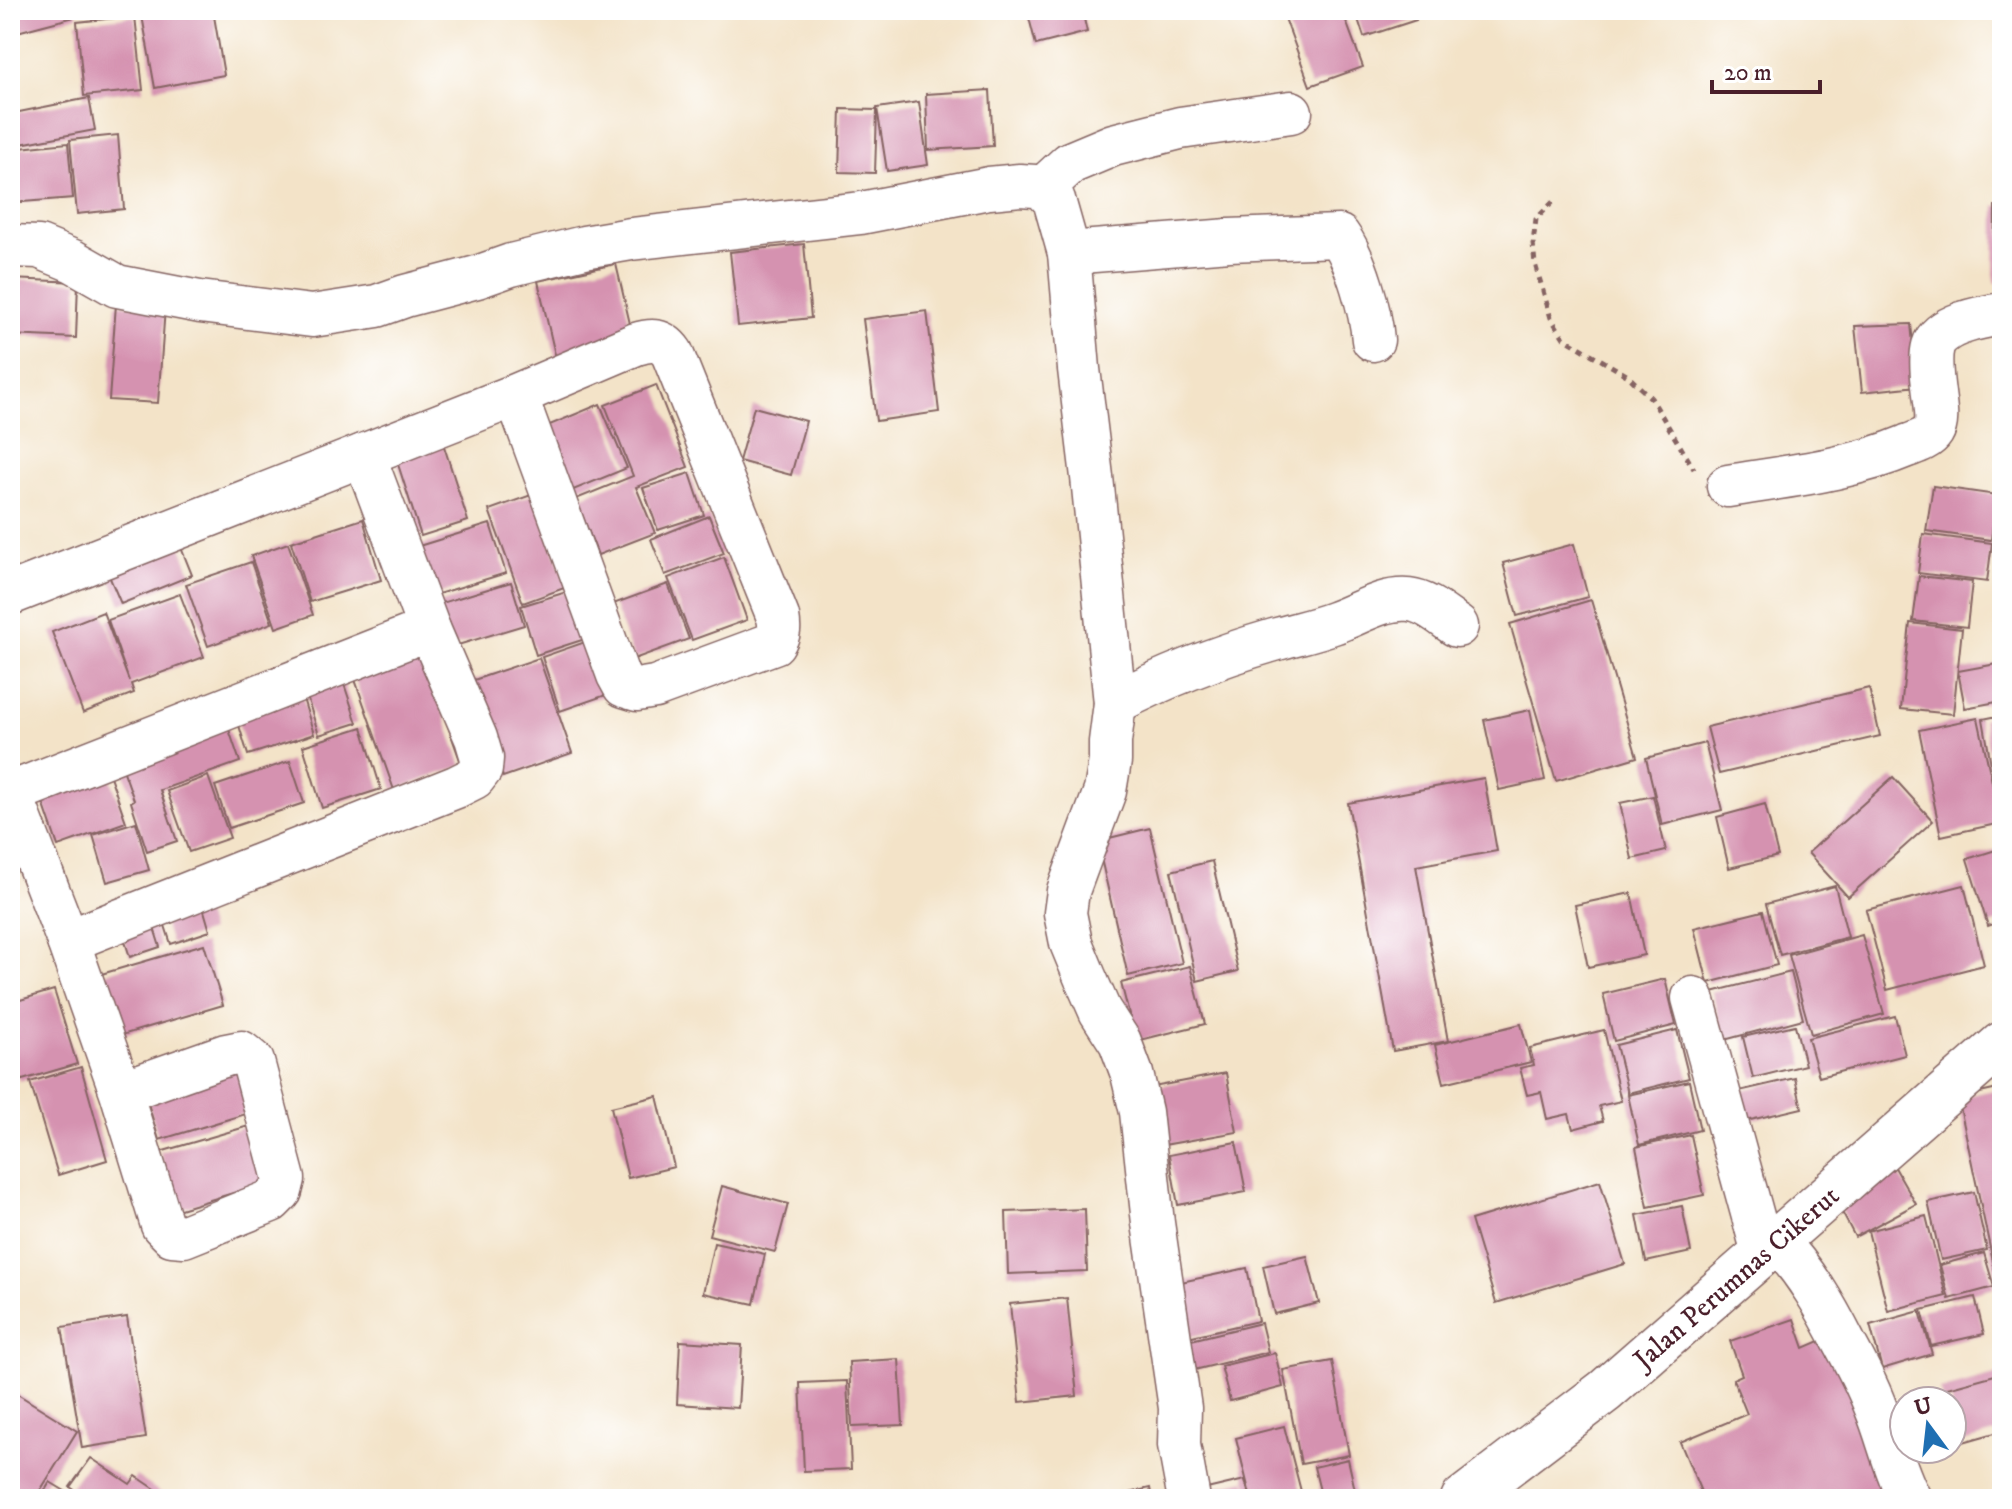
<svg xmlns="http://www.w3.org/2000/svg" width="2012" height="1509" font-family="'IM FELL DW Pica',serif">
	<rect width="100%" height="100%" fill="#fff"/>
	<filter id="ink" filterUnits="userSpaceOnUse"><feTurbulence type="fractalNoise" baseFrequency=".0125" numOctaves="2"/><feDisplacementMap in="SourceGraphic" scale="16" xChannelSelector="R" yChannelSelector="G"/><feConvolveMatrix kernelMatrix="1 2 1 2 8 2 1 2 1" color-interpolation-filters="sRGB"/></filter>
	<filter id="wash" filterUnits="userSpaceOnUse"><feTurbulence type="fractalNoise" baseFrequency=".006" numOctaves="4" result="noise"/><feDisplacementMap in="SourceGraphic" scale="32" xChannelSelector="R" yChannelSelector="G"/><feGaussianBlur stdDeviation="1.8" result="paint"/><feColorMatrix in="noise" values="0 0 0 0 0 0 0 0 0 0 0 0 0 0 0 0 0 1.4 0 .05"/><feComposite in="paint" operator="in"/></filter>
	<g filter="url(#wash)">
		<rect width="100%" height="100%" fill="#f3e3c8"/>
		<g id="blocks">
			<g fill="#d592b0">
				<path d="M11,10H77L78,16L17,32Z"/>
				<path d="M141,10H213L224,75L155,88Z"/>
				<path d="M1027,10H1082L1087,32L1036,45Z"/>
				<path d="M1282,10H1342L1363,67L1310,86Z"/>
				<path d="M1355,10H1413L1416,20L1364,37Z"/>
				<path d="M135,16L143,90L84,96L77,22Z"/>
				<path d="M990,90L993,146L928,150L926,94Z"/>
				<path d="M89,98L95,130L20,144L14,113Z"/>
				<path d="M919,102L928,165L887,171L877,108Z"/>
				<path d="M841,109L877,110L875,173L839,172Z"/>
				<path d="M118,135L124,209L77,214L70,140Z"/>
				<path d="M68,143L73,198L10,203V149Z"/>
				<path d="M1995,206H2002V283H1994Z"/>
				<path d="M804,244L811,318L738,326L730,252Z"/>
				<path d="M616,264L634,341L556,359L538,281Z"/>
				<path d="M10,279L78,282L76,338L10,335Z"/>
				<path d="M116,304L165,308L158,403L109,400Z"/>
				<path d="M927,311L939,412L876,421L863,319Z"/>
				<path d="M1911,324L1917,386L1862,392L1855,326Z"/>
				<path d="M656,385L688,467L636,487L655,533L598,555L576,499L633,476L605,405Z"/>
				<path d="M600,404L627,468L566,493L540,429Z"/>
				<path d="M754,407L806,421L791,475L739,461Z"/>
				<path d="M442,440L468,521L421,536L395,455Z"/>
				<path d="M690,473L704,515L658,530L643,488Z"/>
				<path d="M1933,486L1997,495L1991,540L1926,531Z"/>
				<path d="M534,494L567,587L523,603L489,510Z"/>
				<path d="M709,516L724,553L665,575L651,539Z"/>
				<path d="M363,519L381,580L310,602L291,542Z"/>
				<path d="M490,524L506,573L435,595L419,546Z"/>
				<path d="M1923,534L1992,543L1987,582L1918,573Z"/>
				<path d="M176,535L192,575L121,604L104,564Z"/>
				<path d="M288,543L313,615L276,628L251,556Z"/>
				<path d="M1574,544L1588,597L1517,616L1503,563Z"/>
				<path d="M724,557L747,620L692,640L668,578Z"/>
				<path d="M2000,557H2002V599H1995Z"/>
				<path d="M251,562L272,623L208,646L186,584Z"/>
				<path d="M1919,576L1972,582L1967,627L1913,621Z"/>
				<path d="M511,582L524,625L448,648L435,605Z"/>
				<path d="M668,584L689,639L634,659L613,604Z"/>
				<path d="M573,590L588,638L536,655L521,606Z"/>
				<path d="M180,594L204,657L131,684L134,693L83,713L52,632L103,612L129,681L108,620Z"/>
				<path d="M1591,600L1637,757L1556,781L1510,624Z"/>
				<path d="M1910,623L1962,629L1953,714L1901,709Z"/>
				<path d="M591,640L609,694L560,711L542,657Z"/>
				<path d="M420,647L462,766L394,790L352,671Z"/>
				<path d="M539,658L572,753L503,777L471,681Z"/>
				<path d="M2002,663V701L1965,708L1958,671Z"/>
				<path d="M339,669L357,723L319,735L302,681Z"/>
				<path d="M1869,688L1880,736L1719,774L1707,727Z"/>
				<path d="M300,689L314,734L248,755L234,709Z"/>
				<path d="M1530,710L1545,780L1499,790L1484,720Z"/>
				<path d="M224,715L240,762L160,790L177,841L147,851L131,802L134,800L117,752Z"/>
				<path d="M2002,715V786L1995,787L1983,719Z"/>
				<path d="M1978,718L2001,823L1941,836L1919,730Z"/>
				<path d="M362,727L381,789L322,808L303,746Z"/>
				<path d="M1705,743L1722,810L1662,825L1646,758Z"/>
				<path d="M290,761L304,803L229,828L215,786Z"/>
				<path d="M105,762L126,822L58,846L37,785Z"/>
				<path d="M208,776L230,838L189,852L167,791Z"/>
				<path d="M1893,777L1933,821L1848,897L1808,853Z"/>
				<path d="M1484,778L1497,851L1416,866L1448,1041L1393,1051L1348,803Z"/>
				<path d="M1653,796L1666,851L1632,859L1620,803Z"/>
				<path d="M1765,804L1778,856L1729,868L1717,817Z"/>
				<path d="M136,822L149,870L107,882L93,835Z"/>
				<path d="M1150,828L1182,963L1128,976L1097,841Z"/>
				<path d="M2002,848V921L1988,926L1967,859Z"/>
				<path d="M1212,861L1238,971L1197,981L1171,871Z"/>
				<path d="M1964,885L1984,965L1887,990L1866,910Z"/>
				<path d="M1835,886L1848,937L1780,955L1766,904Z"/>
				<path d="M1631,893L1644,955L1588,967L1575,905Z"/>
				<path d="M200,897L210,931L171,944L160,910Z"/>
				<path d="M1763,911L1777,965L1708,983L1694,928Z"/>
				<path d="M151,918L160,947L130,957L121,929Z"/>
				<path d="M1862,935L1884,1014L1811,1034L1789,955Z"/>
				<path d="M204,944L223,1005L115,1037L98,975Z"/>
				<path d="M1190,966L1205,1024L1136,1041L1121,983Z"/>
				<path d="M1791,972L1803,1019L1724,1040L1712,992Z"/>
				<path d="M1665,979L1676,1025L1614,1041L1603,994Z"/>
				<path d="M54,990L77,1064L19,1081L10,1051V1003Z"/>
				<path d="M1895,1016L1905,1055L1819,1077L1808,1038Z"/>
				<path d="M1521,1024L1531,1062L1444,1083L1435,1045Z"/>
				<path d="M1795,1025L1805,1065L1753,1078L1743,1037Z"/>
				<path d="M1604,1030L1621,1101L1599,1106L1603,1121L1573,1129L1569,1114L1547,1119L1541,1092L1527,1095L1520,1068L1534,1065L1530,1048Z"/>
				<path d="M1677,1030L1689,1078L1628,1093L1616,1045Z"/>
				<path d="M237,1062L252,1112L159,1140L144,1090Z"/>
				<path d="M81,1067L107,1160L58,1175L30,1082Z"/>
				<path d="M1226,1073L1237,1132L1158,1146L1148,1088Z"/>
				<path d="M1795,1078L1802,1108L1746,1121L1739,1091Z"/>
				<path d="M1689,1081L1700,1130L1639,1145L1628,1095Z"/>
				<path d="M2002,1088V1274L1996,1276L1958,1098Z"/>
				<path d="M657,1096L674,1167L628,1178L611,1107Z"/>
				<path d="M259,1123L276,1180L177,1210L160,1152Z"/>
				<path d="M1691,1135L1704,1195L1648,1207L1636,1147Z"/>
				<path d="M1236,1142L1246,1192L1178,1205L1169,1155Z"/>
				<path d="M1893,1164L1916,1204L1855,1237L1834,1197Z"/>
				<path d="M1600,1181L1625,1264L1496,1303L1471,1220Z"/>
				<path d="M722,1186L788,1204L775,1252L709,1235Z"/>
				<path d="M1974,1192L1987,1250L1941,1260L1928,1202Z"/>
				<path d="M1682,1206L1691,1252L1646,1262L1637,1215Z"/>
				<path d="M1085,1209L1087,1271L1008,1274L1006,1212Z"/>
				<path d="M1926,1216L1946,1296L1888,1311L1868,1231Z"/>
				<path d="M714,1243L765,1254L754,1304L703,1293Z"/>
				<path d="M1984,1253L1994,1287L1949,1299L1940,1265Z"/>
				<path d="M1307,1256L1319,1303L1274,1314L1263,1266Z"/>
				<path d="M1247,1268L1258,1321L1179,1339L1167,1285Z"/>
				<path d="M1975,1297L1984,1334L1931,1346L1922,1310Z"/>
				<path d="M1067,1298L1077,1396L1020,1402L1010,1304Z"/>
				<path d="M1920,1311L1932,1354L1882,1369L1870,1325Z"/>
				<path d="M127,1317L146,1438L82,1448L62,1327Z"/>
				<path d="M1794,1319L1804,1348L1829,1337L1899,1499H1704L1680,1442L1747,1414L1733,1379L1742,1375L1730,1341Z"/>
				<path d="M1261,1323L1268,1352L1186,1372L1179,1343Z"/>
				<path d="M680,1341L742,1345L738,1408L677,1404Z"/>
				<path d="M1275,1353L1283,1387L1230,1401L1221,1366Z"/>
				<path d="M899,1359L903,1425L852,1427L849,1362Z"/>
				<path d="M1332,1361L1349,1455L1301,1464L1283,1370Z"/>
				<path d="M2002,1373V1431L1956,1444L1952,1432V1401H1943L1940,1390Z"/>
				<path d="M847,1381L851,1469L804,1471L800,1383Z"/>
				<path d="M11,1390L77,1431L35,1499H10Z"/>
				<path d="M1284,1426L1303,1499H1251L1236,1438Z"/>
				<path d="M91,1458L130,1484L136,1476L170,1499H88L70,1487Z"/>
				<path d="M1348,1459L1357,1499H1322L1314,1467Z"/>
				<path d="M1245,1480L1250,1499H1192L1190,1493Z"/>
				<path d="M50,1482L78,1499H40Z"/>
				<path d="M1150,1488L1152,1499H1107V1498Z"/>
			</g>
		</g>
	</g>
	<g filter="url(#ink)">
		<use href="#blocks" fill-opacity="0" stroke="#856462" stroke-width="2"/>
		<g fill="none" stroke-linecap="round" stroke-linejoin="round">
			<defs>
				<g id="minor">
					<path d="M1043,188L1070,163L1113,145L1180,128L1291,112"/>
					<path d="M10,246L39,247L73,261L117,286L200,302L312,316L377,306L405,296L477,277L511,265L584,247L631,239L861,213L989,188L1020,185L1035,186L1043,188L1054,200L1069,253L1079,369L1092,477L1115,703L1110,742V761L1105,791L1068,891L1065,913L1071,943L1085,977L1100,1011L1120,1042L1132,1074L1141,1112L1153,1223L1180,1408L1179,1445L1189,1499"/>
					<path d="M1069,253L1229,240L1339,236C1356,259 1371,312 1373,340"/>
					<path d="M1728,486C1789,476 1850,470 1907,446C1915,443 1928,439 1933,431C1938,423 1936,410 1935,401C1933,386 1929,360 1933,346C1940,324 1982,317 2002,314"/>
					<path d="M10,594L516,395L636,344C652,339 662,339 672,353L778,617C780,628 780,634 774,643L655,687L637,690L624,686L618,675L516,395"/>
					<path d="M1115,703C1166,676 1219,656 1274,640C1294,634 1314,630 1333,623C1357,615 1383,597 1409,600C1427,602 1442,616 1457,626"/>
					<path d="M10,791L68,941L121,1092L162,1225L172,1235L184,1236L271,1201L281,1191L284,1179L253,1062L241,1052L226,1055L121,1092"/>
					<path d="M11,793L429,629"/>
					<path d="M68,941L456,787L474,778L481,769L482,758L476,738L429,629L364,455"/>
					<path d="M1693,998L1763,1253"/>
					<path d="M1776,1240C1806,1272 1825,1305 1845,1344C1856,1364 1867,1385 1875,1406C1888,1437 1894,1470 1910,1499"/>
				</g>
				<g id="tertiary">
					<path id="s1" d="M1463,1499L1605,1391L2002,1044"/>
				</g>
			</defs>
			<use href="#minor" stroke="#856462" stroke-width="45"/>
			<use href="#tertiary" stroke="#856462" stroke-width="47"/>
			<path stroke="#856462" stroke-width="5" stroke-dasharray="6 6" stroke-linecap="butt" d="M1553,202L1536,219L1533,243L1535,264L1551,318L1564,338L1628,376L1651,398L1694,469"/>
			<use href="#minor" stroke="#fff" stroke-width="42"/>
			<use href="#tertiary" stroke="#fff" stroke-width="44"/>
		</g>
	</g>
	<g text-anchor="middle" stroke-width="6" stroke-linejoin="round" paint-order="stroke">
		<g font-size="28" fill="#4a1f2b" stroke="#fff">
			<text dy="10" stroke="none"><textPath href="#s1" startOffset="352">Jalan Perumnas Cikerut</textPath></text>
		</g>
	</g>
	<rect width="2012" height="1509" fill="none" stroke="#fff" stroke-width="40"/>
	<g transform="translate(1928 1425) rotate(345)"><circle r="38" fill="#ffffff" stroke="#b7a5aa" stroke-width="2"/>
	<path d="M0-6L14 30L0 20L-14 30Z" fill="#1f6fb2"/>
	<text y="-12" font-size="22" font-weight="bold" text-anchor="middle" fill="#4a1f2b">U</text>
	</g>
	<path d="M1712 80v12h108v-12" fill="none" stroke="#4a1f2b" stroke-width="4"/>
	<text x="1724" y="80" font-size="24" fill="#4a1f2b" stroke="#ffffff" stroke-width="6" paint-order="stroke">20 m</text>
</svg>
